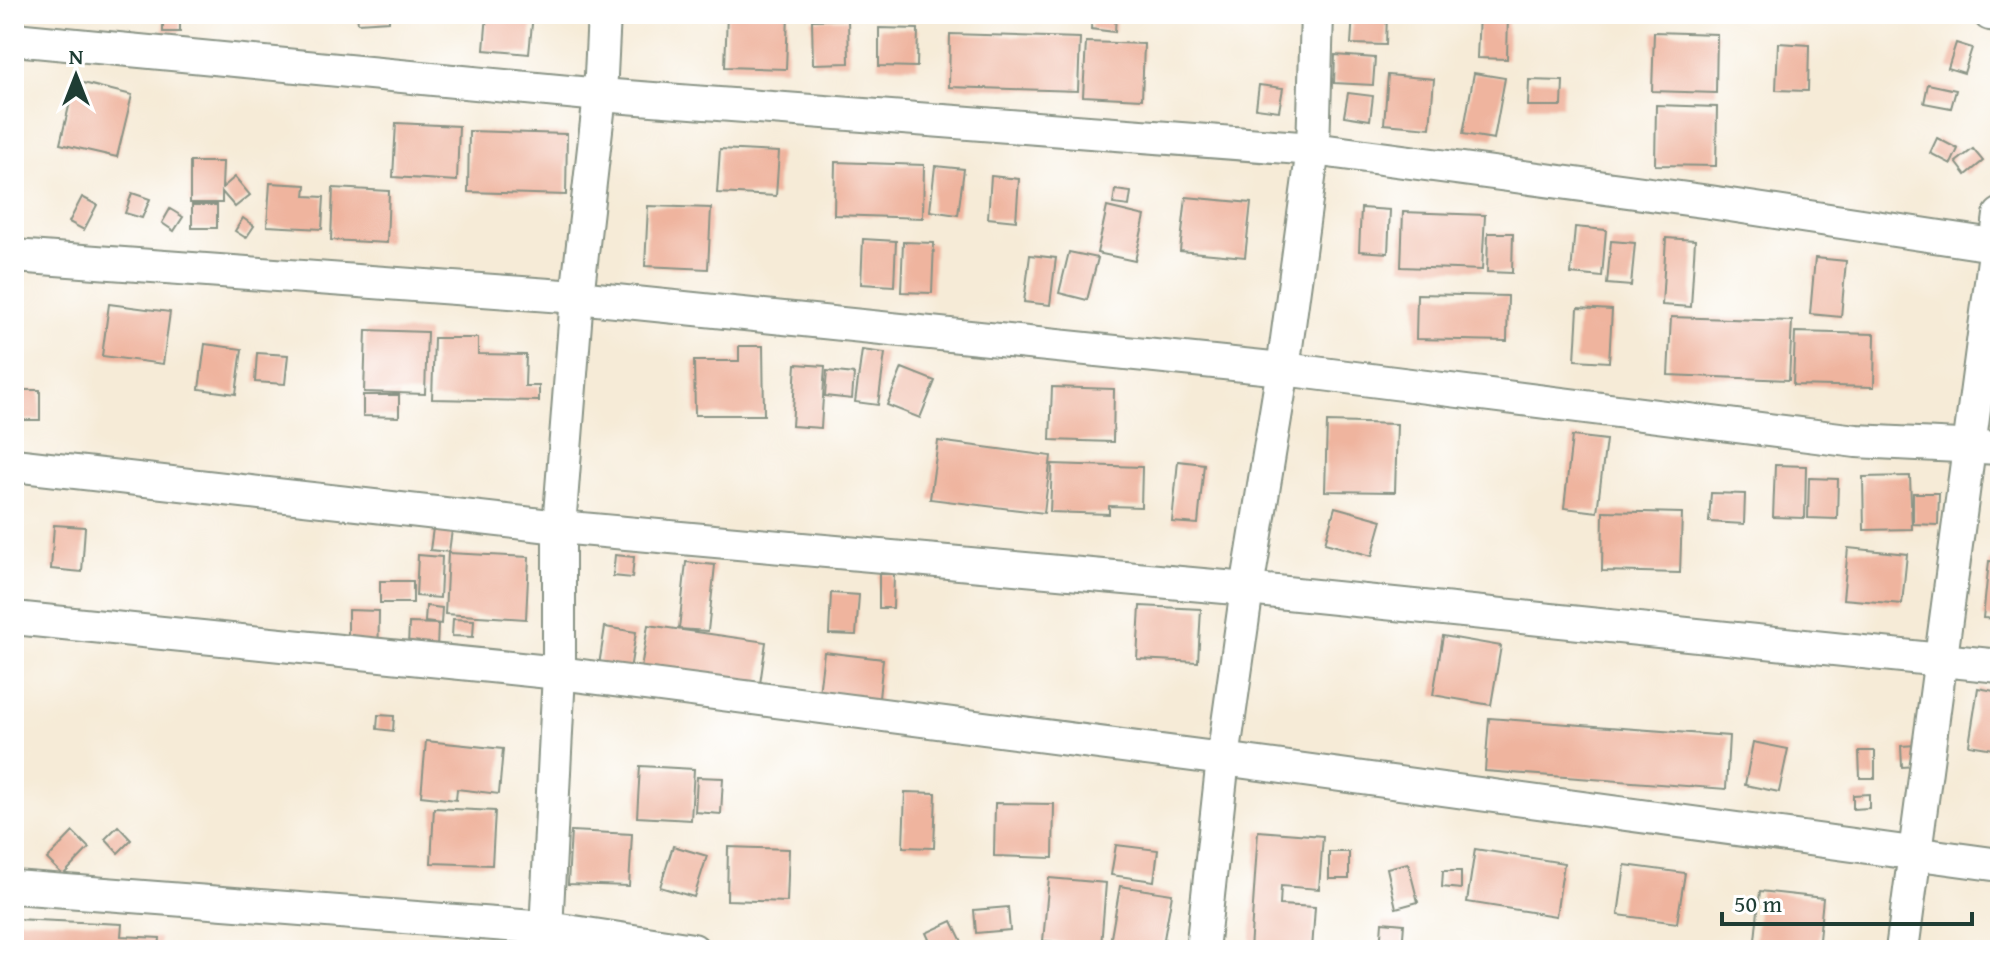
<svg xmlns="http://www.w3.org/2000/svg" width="2014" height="964" font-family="'Gentium Book Plus',serif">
	<rect width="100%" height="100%" fill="#fff"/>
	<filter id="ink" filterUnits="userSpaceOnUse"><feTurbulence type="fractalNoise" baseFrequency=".0125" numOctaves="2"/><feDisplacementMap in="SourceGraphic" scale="16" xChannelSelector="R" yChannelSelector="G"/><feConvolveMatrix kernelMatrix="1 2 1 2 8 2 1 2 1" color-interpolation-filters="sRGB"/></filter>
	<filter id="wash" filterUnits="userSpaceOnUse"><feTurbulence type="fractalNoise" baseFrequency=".006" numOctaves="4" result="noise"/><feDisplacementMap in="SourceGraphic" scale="32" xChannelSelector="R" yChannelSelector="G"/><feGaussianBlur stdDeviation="1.8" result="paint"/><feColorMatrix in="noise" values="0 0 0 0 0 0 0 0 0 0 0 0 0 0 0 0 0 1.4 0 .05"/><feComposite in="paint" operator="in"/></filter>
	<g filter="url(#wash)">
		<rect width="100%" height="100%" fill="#f6ebd7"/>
		<g id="blocks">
			<g fill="#efb49e">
				<path d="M357,14H389V21L358,23Z"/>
				<path d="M487,14H533L529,54L484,50Z"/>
				<path d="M727,14H788L786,69L725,67Z"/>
				<path d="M1092,14H1116L1115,32L1091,29Z"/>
				<path d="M1353,14H1387L1386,45L1351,44Z"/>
				<path d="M1479,14H1508L1507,59L1477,58Z"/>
				<path d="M163,17L180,18V32H163Z"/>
				<path d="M848,19L849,63L813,64L812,20Z"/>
				<path d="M879,28L918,29L917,67L879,66Z"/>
				<path d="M1654,32L1717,34L1716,93L1652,91Z"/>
				<path d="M950,34L1080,38L1078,91L949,87Z"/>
				<path d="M1086,42L1144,44L1142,99L1083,96Z"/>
				<path d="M1778,43L1809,45L1808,91L1776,90Z"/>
				<path d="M1956,43L1972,48L1964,73L1948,68Z"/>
				<path d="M1335,55L1375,58L1373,85L1334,83Z"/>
				<path d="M1474,73L1505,78L1494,139L1463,134Z"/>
				<path d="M1388,75L1434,79L1430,128L1384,124Z"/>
				<path d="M1529,80L1563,81L1562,106H1528Z"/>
				<path d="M75,81L132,95L117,157L60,144Z"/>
				<path d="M1928,84L1956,90L1951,108L1924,103Z"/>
				<path d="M1259,85L1283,88L1279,111L1256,108Z"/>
				<path d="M1348,93L1373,96L1370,120L1344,116Z"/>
				<path d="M1656,105L1717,107L1716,166L1655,165Z"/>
				<path d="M396,123L459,126L457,181L393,177Z"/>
				<path d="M469,131L567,134L566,195L468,192Z"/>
				<path d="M1937,138L1958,149L1951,164L1930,153Z"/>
				<path d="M720,149L779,152L776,196L717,193Z"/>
				<path d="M1973,149L1983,161L1966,175L1956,162Z"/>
				<path d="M190,162H223L222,188L235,177L250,195L235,207L222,192V203H190Z"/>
				<path d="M835,162L924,165L923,218L834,215Z"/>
				<path d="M935,166L964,169L958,215L930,211Z"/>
				<path d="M991,176L1019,179L1016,221L988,218Z"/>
				<path d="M270,183L306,185L305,196L324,197L322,229L267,226Z"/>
				<path d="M333,188L389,191L387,243L331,240Z"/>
				<path d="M1115,190L1131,192L1129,206L1113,204Z"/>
				<path d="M132,193L150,199L142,218L125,213Z"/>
				<path d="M82,197L97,205L84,230L69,222Z"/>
				<path d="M1186,197L1251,203L1245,257L1180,251Z"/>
				<rect x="192" y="205" width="25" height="23"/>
				<path d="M648,206L711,208L708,269L645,266Z"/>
				<path d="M1107,207L1145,216L1135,261L1097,253Z"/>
				<path d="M1361,208L1390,210L1388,253L1359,251Z"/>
				<path d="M170,209L183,217L174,231L162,223Z"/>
				<path d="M1403,212L1485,215L1482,270L1401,267Z"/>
				<path d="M243,218L254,226L246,238L235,231Z"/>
				<path d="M1575,227L1606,230L1602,277L1571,274Z"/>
				<path d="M1488,233H1513L1512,273L1487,272Z"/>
				<path d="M1666,238L1695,240L1691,307L1662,305Z"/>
				<path d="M863,239L896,241L894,286L861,284Z"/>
				<path d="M1611,241L1635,243L1631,286L1607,284Z"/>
				<path d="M903,242L934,243L932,293L901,292Z"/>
				<path d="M1069,252L1098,258L1087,300L1059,293Z"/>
				<path d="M1030,255L1056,258L1050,305L1024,302Z"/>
				<path d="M1815,258L1846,261L1841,317L1810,314Z"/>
				<path d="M1417,294L1508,296L1507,341L1416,339Z"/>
				<path d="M109,304L170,312L163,364L102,356Z"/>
				<path d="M1578,308L1612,310L1609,362L1575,360Z"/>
				<path d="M1671,317L1792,321L1789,380L1668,375Z"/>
				<path d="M366,330L427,332L425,394L364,392Z"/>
				<path d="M1795,332L1875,334L1874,387L1793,385Z"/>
				<path d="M434,338H478V354L526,355L525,386H539V401L432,399Z"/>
				<path d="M205,344L242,349L236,394L199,389Z"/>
				<path d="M739,346H763L764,415H695L694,361H739Z"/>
				<path d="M862,350L885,353L878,405L855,402Z"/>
				<path d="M257,353L288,355L285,384L255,382Z"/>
				<path d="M796,364L825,366L821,428L792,426Z"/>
				<path d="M902,368L935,381L920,418L887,405Z"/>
				<path d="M827,371L854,374L852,399L825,396Z"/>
				<path d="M1052,387L1114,389L1113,442L1050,440Z"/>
				<rect x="14" y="390" width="26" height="30"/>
				<path d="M363,395H399V417L363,416Z"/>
				<path d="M1327,422L1397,424L1395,492L1325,491Z"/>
				<path d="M1572,436L1606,440L1597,512L1564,508Z"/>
				<path d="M938,441L1051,456L1044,513L930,499Z"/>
				<path d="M1178,461L1204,464L1198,524L1172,522Z"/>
				<path d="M1052,464L1142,467L1141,507L1109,506V514L1050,512Z"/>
				<path d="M1775,465L1806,466L1805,518L1773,517Z"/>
				<path d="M1910,476L1912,529L1864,530L1863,477Z"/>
				<path d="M1809,478L1838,479L1837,519L1808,518Z"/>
				<path d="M1711,493L1745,494L1744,524L1709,522Z"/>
				<path d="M1913,493H1939L1938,525L1913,524Z"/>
				<path d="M1335,507L1382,520L1372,556L1325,543Z"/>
				<path d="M1603,511L1682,513L1680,573L1602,571Z"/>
				<path d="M54,525L85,527L82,572L51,569Z"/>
				<path d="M433,528L452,530L449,552L430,550Z"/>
				<path d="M1848,548L1907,554L1902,604L1843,599Z"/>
				<path d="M448,553L529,557L526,619L445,614Z"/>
				<path d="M418,555L442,557L440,598L416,596Z"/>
				<path d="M615,555L634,557L632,578L613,576Z"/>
				<path d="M1989,561L2000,562V619L1983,618Z"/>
				<path d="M686,562L715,565L708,631L679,629Z"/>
				<path d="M879,574H894L893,608H879Z"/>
				<rect x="380" y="581" width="33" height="22"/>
				<path d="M831,593L859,595L856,635L829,634Z"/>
				<path d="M426,606L442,608L441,624L425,622Z"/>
				<path d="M1140,606L1201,609L1198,662L1137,659Z"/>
				<path d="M348,610L379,611L378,666H348Z"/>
				<path d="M453,619L474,620L473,637L452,636Z"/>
				<path d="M409,623L438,624L436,672L407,671Z"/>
				<path d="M648,625L766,642L758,698L639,681Z"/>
				<path d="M605,627L636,632L630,670L599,665Z"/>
				<path d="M1443,636L1501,646L1491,705L1433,695Z"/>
				<path d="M824,652L883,659L878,708L818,702Z"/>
				<path d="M1978,688L2000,692V750L1969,745Z"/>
				<path d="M378,715L394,716L393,731L377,729Z"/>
				<path d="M1489,718L1729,736L1726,789L1485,771Z"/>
				<path d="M426,741L503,749L499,794L457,789L456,800L421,796Z"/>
				<path d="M1753,742L1788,749L1779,792L1745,785Z"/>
				<path d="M1916,745L1917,766L1902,767L1901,746Z"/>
				<path d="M1859,751H1875V778H1860Z"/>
				<path d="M640,766L694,769L691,820L637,817Z"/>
				<path d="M697,777L723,778L721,814L695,812Z"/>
				<path d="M905,792L936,793L934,848L903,847Z"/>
				<path d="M1869,794V808L1853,809V795Z"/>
				<path d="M995,803L1054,804L1053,858L994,856Z"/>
				<path d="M434,808L495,811L492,865L431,863Z"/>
				<path d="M118,826L131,840L118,853L105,839Z"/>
				<path d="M571,831L632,834L629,886L568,884Z"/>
				<path d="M1258,831L1323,836L1319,889L1281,886L1280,905L1315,907L1312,950H1250Z"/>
				<path d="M73,832L89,848L63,875L47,859Z"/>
				<path d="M1116,845L1158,850L1154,881L1111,875Z"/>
				<path d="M673,846L707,856L694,897L660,887Z"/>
				<path d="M728,847L789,849L787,902L727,900Z"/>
				<path d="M1475,849L1564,863L1556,916L1467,902Z"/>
				<rect x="1329" y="852" width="20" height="27"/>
				<path d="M1408,863L1418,902L1396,908L1387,868Z"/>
				<path d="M1625,865L1685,873L1677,923L1618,915Z"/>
				<path d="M1443,871H1461V889L1442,887Z"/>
				<path d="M1049,878L1106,883L1101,946L1043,941Z"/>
				<path d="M1120,886L1172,894L1162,950L1110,943Z"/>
				<path d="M1760,891L1823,898L1818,950H1754Z"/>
				<path d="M1008,907L1010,930L976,933L974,910Z"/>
				<path d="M14,919L122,924L121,936L160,938L159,950H14Z"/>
				<path d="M952,921L966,950H934L926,933Z"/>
				<path d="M1382,922L1404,924L1402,950H1380Z"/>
			</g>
		</g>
	</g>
	<g filter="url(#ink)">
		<use href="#blocks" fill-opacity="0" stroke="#8a9486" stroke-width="2"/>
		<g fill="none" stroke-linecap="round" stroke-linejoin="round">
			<defs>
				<g id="street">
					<path d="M1990,14L2000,15"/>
					<path d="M14,39L600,95L1313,149L1710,202L2000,246"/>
					<path d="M14,256L577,297L1283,369L1856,441L2000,448"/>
					<path d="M14,465L559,527L1247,589L2000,666"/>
					<path d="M14,618L559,673L1223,759L2000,865"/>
					<path d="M14,887L547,928L693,950"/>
					<path d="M545,950L559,673V527L577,297L600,95L604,14"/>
					<path d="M1202,950L1223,759L1247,589L1283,369L1313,149L1317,14"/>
					<path d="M1902,950L2000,215"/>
				</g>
			</defs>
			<use href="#street" stroke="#8a9486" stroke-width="36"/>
			<use href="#street" stroke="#fff" stroke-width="32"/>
		</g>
	</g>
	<rect width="2014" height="964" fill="none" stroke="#fff" stroke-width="48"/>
	<g transform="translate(76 76)" stroke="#ffffff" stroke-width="6" paint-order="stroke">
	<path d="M0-6L14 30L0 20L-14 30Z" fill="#1f3d34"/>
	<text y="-12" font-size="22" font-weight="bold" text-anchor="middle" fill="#1f3d34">N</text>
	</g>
	<path d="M1722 912v12h250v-12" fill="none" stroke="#1f3d34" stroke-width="4"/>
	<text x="1734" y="912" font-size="24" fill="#1f3d34" stroke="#ffffff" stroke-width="6" paint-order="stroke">50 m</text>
</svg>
